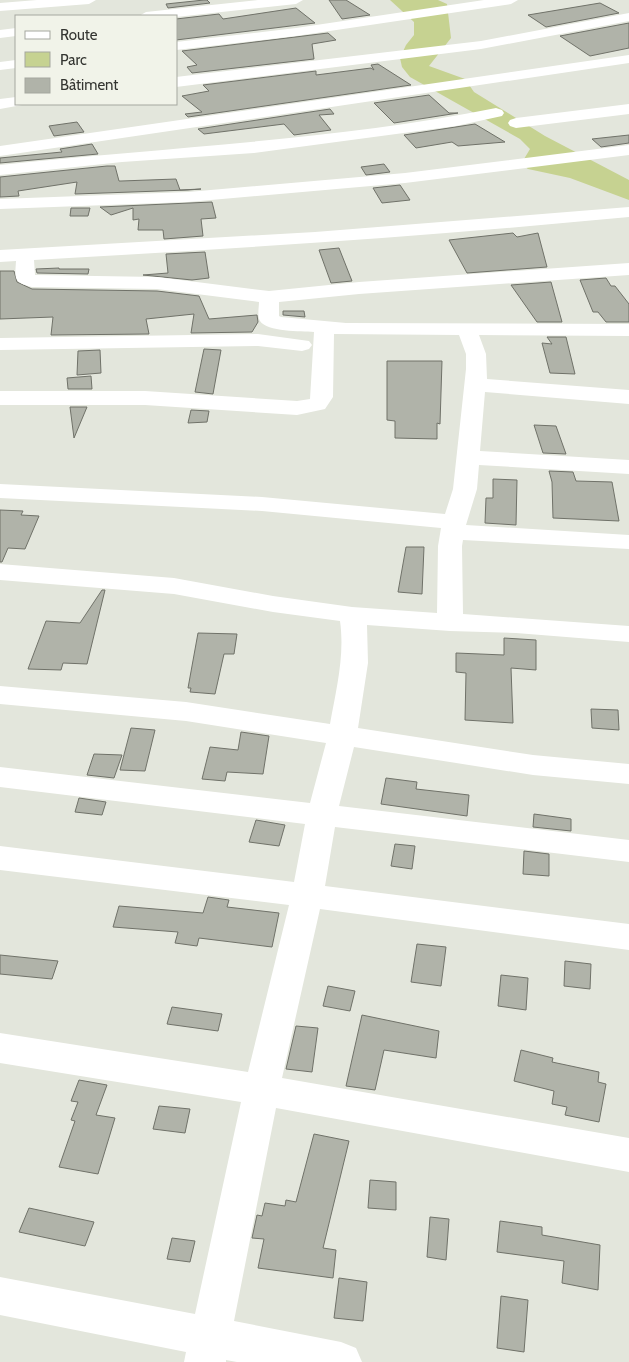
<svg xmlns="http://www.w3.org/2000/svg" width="629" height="1362" font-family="Cabin,sans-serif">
	<rect width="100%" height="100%" fill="#e3e6dc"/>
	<path fill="#c6d291" d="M390,0H438L447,4L451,38L429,66L465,79L474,92L545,136L629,180V200L570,178L528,169L521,164L530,149L520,139L410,77L402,67L400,58L406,45L414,35V22Z"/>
	<g fill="#b0b3a9" stroke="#707269">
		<path d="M204,0H207L210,3L168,8L166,4Z"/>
		<path d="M329,0H346L370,15L342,19Z"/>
		<path d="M600,3L619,13L546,27L528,15Z"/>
		<path d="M296,8L315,23L176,40V19L219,14L223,19Z"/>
		<path d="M629,23V48L590,56L560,36Z"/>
		<path d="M328,33L336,40L312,44L314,59L192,73L187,67L197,65L182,51Z"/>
		<path d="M378,64L411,85L188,117L185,114L202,112L182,96L209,91L203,85L316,71V75L371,68L374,70L371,65Z"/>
		<path d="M429,95L449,113H458L394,123L374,103Z"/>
		<path d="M330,109L334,114L319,115L331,130L294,135L284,124L204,134L198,129Z"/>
		<path d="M77,122L84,132L54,136L49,126Z"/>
		<path d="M475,124L505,142L458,146L452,142L416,148L404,135Z"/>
		<path d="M629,135V143L601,147L592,139Z"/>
		<path d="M92,144L98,154L0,163V158L62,152L60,149Z"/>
		<path d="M384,164L390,172L366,175L361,167Z"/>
		<path d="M107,166H115L119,181H121L176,179L180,190L201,189L188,190L75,194L77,182L18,191L19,196L0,197V177Z"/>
		<path d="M400,185L410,200L382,203L373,188Z"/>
		<path d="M212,202L216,218L201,219L203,236L164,239L163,230H138L139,219L133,220V208L111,215L100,207Z"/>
		<path d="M71,208H90L88,216H70Z"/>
		<path d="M513,233L517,237L538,233L547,267L467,273L449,240Z"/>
		<path d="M339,248L352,281L331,283L319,250Z"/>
		<path d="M205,252L209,278L192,280L143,275L168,273L166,254Z"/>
		<path d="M59,268V269H89L88,274L37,273L36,269Z"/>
		<path d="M0,271H14L17,282L32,289L157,291L199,296L209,319L257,315L258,322L252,332L191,333L194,314L146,319L149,334L51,335L53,317L0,319Z"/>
		<path d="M606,278L611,286H615L629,304V322H606L598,312H593L580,280Z"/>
		<path d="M551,282L562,322H537L511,285Z"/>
		<path d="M283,311H304L305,317L283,315Z"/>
		<path d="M547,337H566L575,374L550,373L542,343L552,344Z"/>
		<path d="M204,349L221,350L213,394L195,392Z"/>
		<path d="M100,350L101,373L77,375L78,351Z"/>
		<path d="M387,361H442L440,424L437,423V439L395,438V421L387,420Z"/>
		<path d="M91,376L92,389H68L67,378Z"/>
		<path d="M70,407H87L74,438Z"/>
		<path d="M191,410L209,411L207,422L188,423Z"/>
		<path d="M534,425L556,426L566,454L543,453Z"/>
		<path d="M549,471L573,472L576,481L612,482L619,521L553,518L552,482Z"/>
		<path d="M493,479L517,480L516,525L485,523L486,498H493Z"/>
		<path d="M0,510L23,511L21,515L39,516L25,549L8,548L2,562H0Z"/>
		<path d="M406,547H424L422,594L398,592Z"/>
		<path d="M102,590H105L87,664L63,663L61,670L28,669L46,621L80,623Z"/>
		<path d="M198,633L237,634L234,654H224L215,694L190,692L191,688H188Z"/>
		<path d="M504,638L536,640V670L511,668L513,723L465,720L466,673L456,672V653L504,655Z"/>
		<path d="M591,709L618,710L619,730L592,728Z"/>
		<path d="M131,728L155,730L145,771L120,770Z"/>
		<path d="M241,732L269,736L263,774L227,772L225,781L202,779L210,747L238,750Z"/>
		<path d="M94,754L122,755L114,778L87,775Z"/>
		<path d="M386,778L417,782L416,789L469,795L467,816L381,804Z"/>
		<path d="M79,798L106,802L102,815L75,812Z"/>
		<path d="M534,814L571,819V831L533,827Z"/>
		<path d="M256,820L285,825L279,846L249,842Z"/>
		<path d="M395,844L415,846L412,869L391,866Z"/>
		<path d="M524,851L549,854V876L523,874Z"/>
		<path d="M208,897L229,900L227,907L279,913L272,947L199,938L197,946L175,943L178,932L113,927L119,906L203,913Z"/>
		<path d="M417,944L446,947L441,986L411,982Z"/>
		<path d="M0,955L58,961L52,979L0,974Z"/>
		<path d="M565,961L591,964L590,989L564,986Z"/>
		<path d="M501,975L528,978L526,1010L498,1006Z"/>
		<path d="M328,986L355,991L350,1011L323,1006Z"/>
		<path d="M172,1007L222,1014L218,1031L167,1024Z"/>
		<path d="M362,1015L439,1031L436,1058L384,1050L375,1090L346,1086Z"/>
		<path d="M296,1026L318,1028L312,1072L286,1069Z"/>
		<path d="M521,1050L553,1058L552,1062L599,1072L598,1082L606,1084L599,1122L565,1115L567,1107L552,1104L554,1091L514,1081Z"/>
		<path d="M79,1080L107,1085L96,1115L115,1118L98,1174L59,1167L75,1121L71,1120L78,1102L71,1101Z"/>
		<path d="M159,1106L190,1109L185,1133L153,1129Z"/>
		<path d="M314,1134L349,1141L323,1248L336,1250L333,1278L258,1268L264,1239L252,1238L257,1215L262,1216L265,1203L285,1206L286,1200L296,1202Z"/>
		<path d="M370,1180L396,1182V1210L368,1208Z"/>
		<path d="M29,1208L94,1222L85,1246L19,1232Z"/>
		<path d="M430,1217L449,1219L446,1260L427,1257Z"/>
		<path d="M500,1221L542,1227V1235L600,1245L598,1290L562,1283L564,1261L497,1252Z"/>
		<path d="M172,1238L195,1241L190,1262L167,1259Z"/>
		<path d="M339,1278L367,1282L363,1321L334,1318Z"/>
		<path d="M501,1296L528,1300L524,1352L497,1348Z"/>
	</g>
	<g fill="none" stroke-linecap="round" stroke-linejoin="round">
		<g fill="#fff" fill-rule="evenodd">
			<path d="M37,0H96L89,4L0,11V3Z"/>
			<path d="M258,0H303L296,4L176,17L139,16L146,12Z"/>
			<path d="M484,0H518L511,4L296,36L176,50V42L296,28Z"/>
			<path d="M629,13V21L481,49L176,87V77L481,41Z"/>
			<path d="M16,28V36L0,38V30Z"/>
			<path d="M629,55V63L0,156V146Z"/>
			<path d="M16,60V68L0,70V62Z"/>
			<path d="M16,97V104H23L22,105L0,109V99Z"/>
			<path d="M629,104V114L516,128L510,126L508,123L510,120L516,118Z"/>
			<path d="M496,108L502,110L504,113L502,116L456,126L254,153L122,162L0,175V165C165,147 333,141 496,108Z"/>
			<path d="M629,145V155L405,183L188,202L0,209V199L188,192L405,173Z"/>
			<path d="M629,207V217C431,236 233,249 34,260L35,275L157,277L269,291L359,282L629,263V275L359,294L279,302V316L281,317L346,323L629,324V336L479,335L486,354L487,379L629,390V404L485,392L480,451L629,460V474L479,465L477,489L466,525L629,535V549L463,540L462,546L463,614L629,626V642L516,633L450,631L367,625L368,663L358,728L533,755L629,764V784L533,775L354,747L339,806L629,840V862L335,827L325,886L629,924V950L320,909L282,1078L629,1138V1172L276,1108L234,1321L341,1342L356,1348L362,1362H237L226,1360V1362H184L186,1352L0,1315V1277L195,1314L241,1102L0,1063V1033L248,1072L289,905L0,870V846L294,882L305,824L0,787V767L310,803L326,743L186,721L0,704V686L186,702L330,724C336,690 345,656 340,621L273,612L174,594L0,580V564L174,578L273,596L352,607L437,613L438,546L441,528L262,511L0,498V484L262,497L445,514L453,489L466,369V354L459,335L334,334L333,397L325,409L297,415L145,405H0V391H145L297,401L310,399L314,332C301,331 267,332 260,321C257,316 259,307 259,302L157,289L32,287C13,282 15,279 16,261L0,262V250L315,232Z"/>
			<path d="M258,334L309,341L312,345L309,349L302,351L258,346L0,350V338Z"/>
		</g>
	</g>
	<rect x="15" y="15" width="162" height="90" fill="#f1f3e9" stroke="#a5a79f"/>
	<rect x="25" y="31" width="25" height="8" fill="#ffffff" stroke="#a5a79f"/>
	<text x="60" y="40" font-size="15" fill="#343531">Route</text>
	<rect x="25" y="52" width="25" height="15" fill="#c6d291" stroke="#a5a79f"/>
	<text x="60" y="65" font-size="15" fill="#343531">Parc</text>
	<rect x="25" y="78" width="25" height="15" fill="#b0b3a9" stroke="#a5a79f"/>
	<text x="60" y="90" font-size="15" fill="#343531">Bâtiment</text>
</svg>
